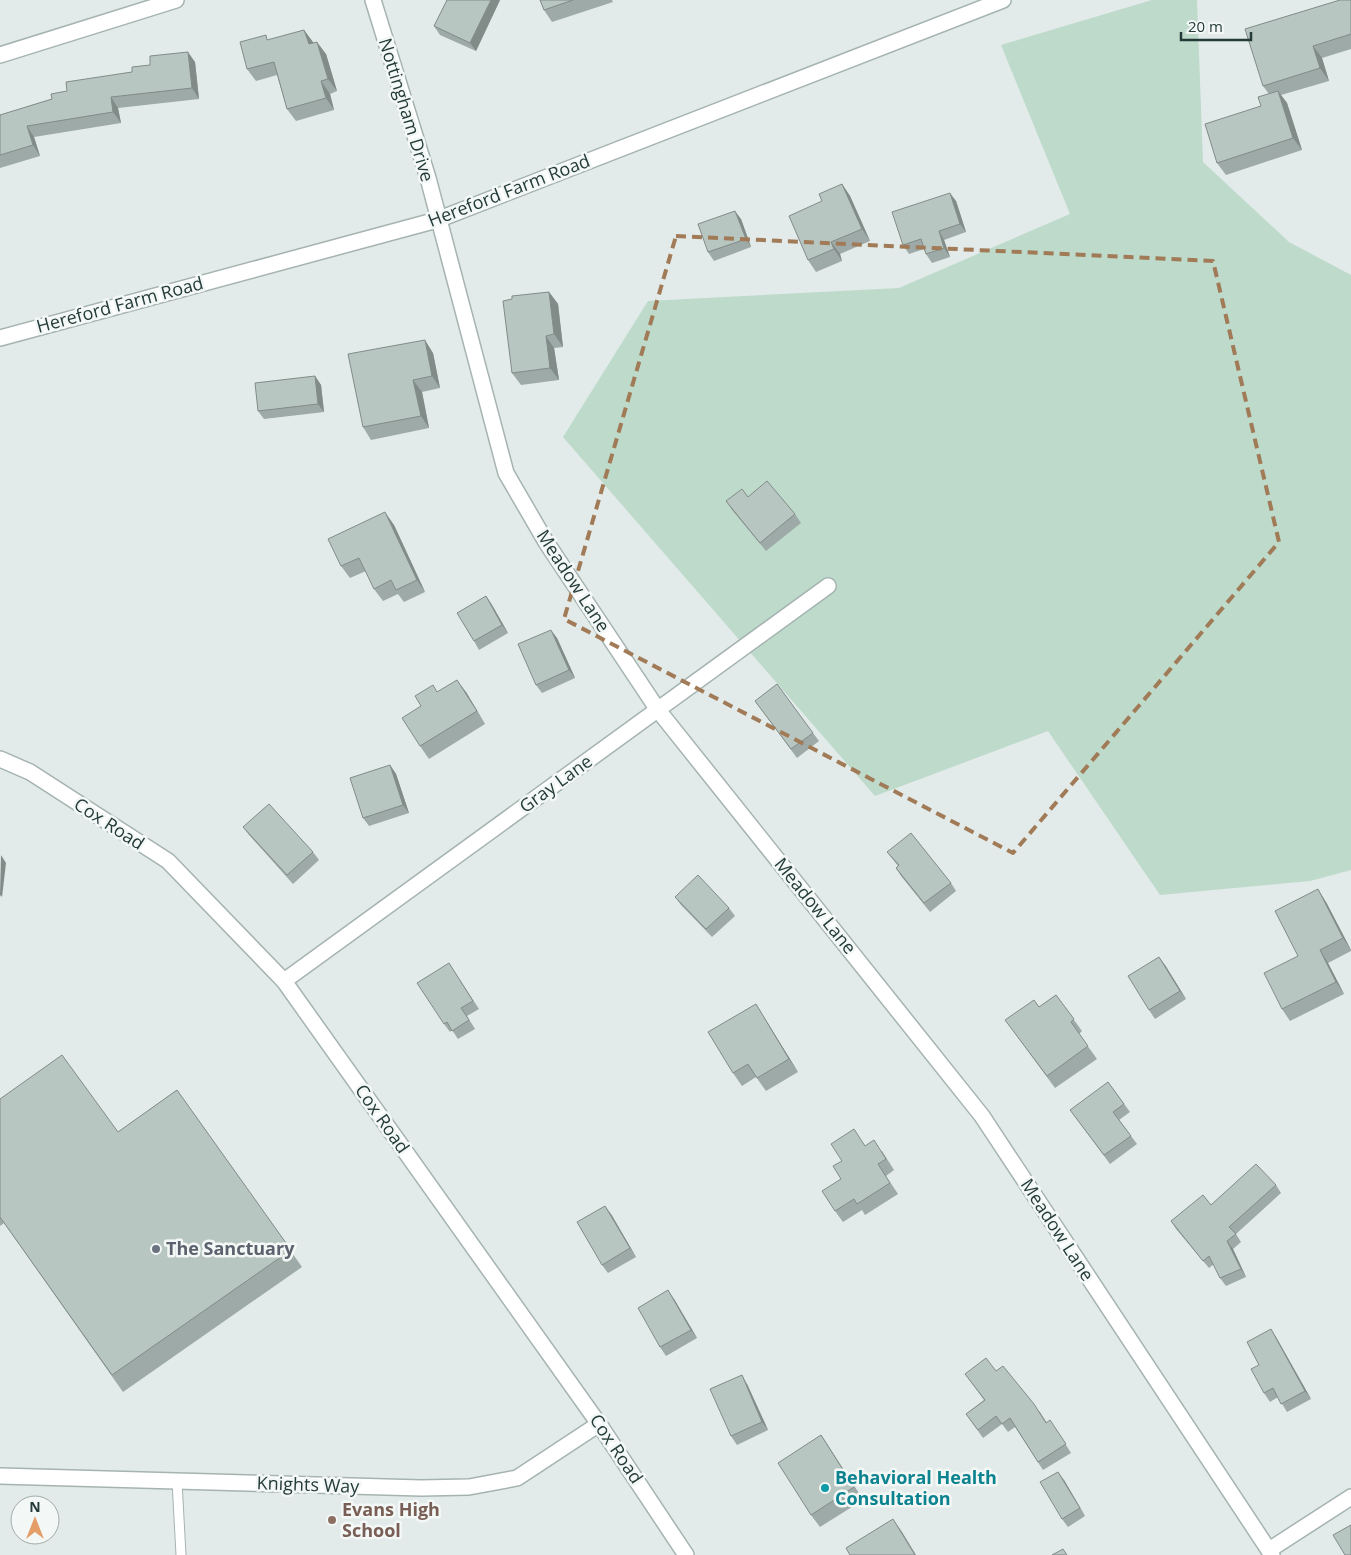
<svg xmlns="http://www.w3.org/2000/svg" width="1351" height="1555" font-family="'Open Sans',sans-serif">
	<rect width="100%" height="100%" fill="#e2ebe9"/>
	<path fill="#bddacb" d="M1152,0H1197L1203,162L1289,242L1351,275V870L1310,881L1160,895L1048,731L875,796L563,437L648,301L899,288L1070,214L1001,45Z"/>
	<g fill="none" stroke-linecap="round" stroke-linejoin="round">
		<defs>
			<path id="service" d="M177,1481L181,1555"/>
			<g id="minor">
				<path d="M373,0L428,178L506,473L546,542L658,710L982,1116L1272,1555"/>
				<path d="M0,55L176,0"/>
				<path d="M284,981L828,586"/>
				<path d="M0,1476L421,1488L469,1487L517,1478L599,1424"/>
				<path d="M1269,1550L1351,1497"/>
			</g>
			<g id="tertiary">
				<path d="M0,338L437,220L1003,0"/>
				<path d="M0,759L30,772L168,861L284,981L599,1424L686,1555"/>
			</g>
		</defs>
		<use href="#service" stroke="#a5b3b1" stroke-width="11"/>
		<use href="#minor" stroke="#a5b3b1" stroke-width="18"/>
		<use href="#tertiary" stroke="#a5b3b1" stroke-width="18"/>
		<use href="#service" stroke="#fff" stroke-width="9"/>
		<use href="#minor" stroke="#fff" stroke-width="15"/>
		<use href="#tertiary" stroke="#fff" stroke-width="15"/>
	</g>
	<g fill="#9eaaa7">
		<path d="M447,0H500L476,51L440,35L434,26Z"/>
		<path d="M540,0H612L613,2L552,22L544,10Z"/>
		<path d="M1351,0V49L1322,58L1329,81L1281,95L1287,103L1302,150L1226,175L1217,163L1261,106L1269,94L1263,86Z"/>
		<path d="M304,30L313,43L326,54L337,91L330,94L334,110L296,121L287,109L277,75L256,81L247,69L269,40Z"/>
		<path d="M195,62L199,99L118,108L121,123L34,137L40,156L0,168V115L52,99L67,91L132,72Z"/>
		<path d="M842,184L850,196L870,241L840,254L842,261L816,272L808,260L822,201Z"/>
		<path d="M956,201L966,232L944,240L950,257L932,263L926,254L924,249L909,254L903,245Z"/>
		<path d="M741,219L751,247L714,261L708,252Z"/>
		<path d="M549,292L558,304L563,347L554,348L559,380L521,385L512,373V299Z"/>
		<path d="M433,353L440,388L422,392L429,428L371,440L363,427Z"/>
		<path d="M315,376L321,385L324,412L264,419L258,411Z"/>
		<path d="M748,497L795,514L801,523L766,551L732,510L726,501Z"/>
		<path d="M394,525L425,592L404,602L398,594L383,601L374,589L366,571L350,578L341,566Z"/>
		<path d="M486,596L492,605L508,633L479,650L474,641Z"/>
		<path d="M557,638L575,678L542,693L536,685Z"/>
		<path d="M438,692H466L485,724L429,759L420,746L421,706Z"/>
		<path d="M755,701L813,733L819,741L797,758Z"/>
		<path d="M390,765L396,774L409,813L369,826L363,818Z"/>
		<path d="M243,827L313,852L319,860L293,884L249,835Z"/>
		<path d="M887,852L951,883L956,891L930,912L901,876L896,868L898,866Z"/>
		<path d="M675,897L729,908L735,916L712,937L681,905Z"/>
		<path d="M1326,902L1351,950V951L1328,963L1344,994L1290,1021L1282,1009L1298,956Z"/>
		<path d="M449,963L479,1009L467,1016L475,1029L458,1039L452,1030L450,1032L444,1024Z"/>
		<path d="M1165,965L1186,999L1155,1019L1149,1010Z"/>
		<path d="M1056,995L1082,1031L1079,1034L1097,1059L1055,1088L1014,1032L1039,1007Z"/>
		<path d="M764,1017L798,1072L766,1091L756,1077L742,1086L733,1073Z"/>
		<path d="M1108,1082L1130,1112L1119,1120L1137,1144L1110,1164L1076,1118Z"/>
		<path d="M177,1090L302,1267L123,1392L4,1223L0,1226V1099L118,1132Z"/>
		<path d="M865,1146L882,1151L894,1170L886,1176L898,1194L865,1215L862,1210L843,1222L835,1211L841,1179L842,1161Z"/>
		<path d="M1276,1185L1281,1193L1236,1234L1241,1242L1233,1249L1246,1277L1226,1286L1220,1278L1214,1264L1209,1268L1176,1229L1171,1221L1211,1205Z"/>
		<path d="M611,1214L636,1257L608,1273L602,1265Z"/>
		<path d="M674,1299L697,1338L666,1356L660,1347Z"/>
		<path d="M1276,1337L1311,1399L1287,1412L1278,1397L1270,1402L1264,1393L1259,1365Z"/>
		<path d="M996,1371L1040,1412L1047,1423L1056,1429L1071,1453L1043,1470L1015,1427L1008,1432L1002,1424L983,1438L966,1414L984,1400L965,1374Z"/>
		<path d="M747,1384L768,1430L737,1445L731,1436Z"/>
		<path d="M821,1435L863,1500L820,1527L811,1515Z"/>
		<path d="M1064,1480L1085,1516L1068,1527L1062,1519Z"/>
	</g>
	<g fill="#818b88">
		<path d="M491,0H500L476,51L470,43Z"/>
		<path d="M304,30L313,42L317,57L309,44Z"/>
		<path d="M317,42L326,54L337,91L328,79Z"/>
		<path d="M1313,46L1322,58L1329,81L1320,68Z"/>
		<path d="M188,52L195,62L199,99L192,88Z"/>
		<path d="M321,81L330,94L334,110L326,98Z"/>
		<path d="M1278,91L1287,103L1302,150L1293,138Z"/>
		<path d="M111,97L118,108L121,123L113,112Z"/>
		<path d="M27,126L34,137L40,156L33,145Z"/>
		<path d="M842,184L850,196L870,241L862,229Z"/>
		<path d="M950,193L956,201L966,232L960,224Z"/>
		<path d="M735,211L741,219L751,247L746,239Z"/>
		<path d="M939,231L944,240L950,257L944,248Z"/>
		<path d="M831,242L840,254L842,261L834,249Z"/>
		<path d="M549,292L558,304L563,347L554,334Z"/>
		<path d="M546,336L554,348L559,380L550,368Z"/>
		<path d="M425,340L433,353L440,388L432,376Z"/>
		<path d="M315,376L321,385L324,412L318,404Z"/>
		<path d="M413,380L422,392L429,428L421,416Z"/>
		<path d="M385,512L394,525L425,592L417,580Z"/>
		<path d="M486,596L492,605L508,633L502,625Z"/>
		<path d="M551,630L557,638L575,678L569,670Z"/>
		<path d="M457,680L466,692L485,724L477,711Z"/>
		<path d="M390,765L396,774L409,813L403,805Z"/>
		<path d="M1,855L6,863L2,897L0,895Z"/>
		<path d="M1318,889L1326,902L1351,950L1343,938Z"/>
		<path d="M1320,950L1328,963L1344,994L1336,982Z"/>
		<path d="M1159,957L1165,965L1186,999L1180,991Z"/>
		<path d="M756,1004L764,1017L798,1072L789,1059Z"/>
		<path d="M605,1206L611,1214L636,1257L630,1248Z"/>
		<path d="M1227,1241L1233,1249L1246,1277L1241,1269Z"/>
		<path d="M668,1290L674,1299L697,1338L691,1330Z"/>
		<path d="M1271,1329L1276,1337L1311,1399L1305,1391Z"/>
		<path d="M742,1375L747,1384L768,1430L762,1422Z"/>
		<path d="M821,1435L829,1447L863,1500L854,1487Z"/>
		<path d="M1058,1472L1064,1480L1085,1516L1080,1508Z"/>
		<path d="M893,1519L902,1532L916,1555H915Z"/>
	</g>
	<g fill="#b8c6c2" stroke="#818b88">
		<path d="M447,0H491L470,43L434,26Z"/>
		<path d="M540,0H573L544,10Z"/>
		<path d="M1340,0H1351V34L1313,46L1320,68L1263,86L1245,29Z"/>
		<path d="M304,30L309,44L317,42L328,79L321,81L326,98L287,109L274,62L247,69L240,42L266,35L267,40Z"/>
		<path d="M188,52L192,88L111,97L113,112L27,126L33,145L0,155V115L52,99L51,94L67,91L66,82L132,72V67L150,65V56Z"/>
		<path d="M1278,91L1293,138L1217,163L1205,124L1261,106L1258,97Z"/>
		<path d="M842,184L862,229L831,242L834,249L808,260L789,216L822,201L819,194Z"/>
		<path d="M950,193L960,224L939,231L944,248L926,254L921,239L903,245L892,212Z"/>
		<path d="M735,211L746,239L708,252L698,224Z"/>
		<path d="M549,292L554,334L546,336L550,368L512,373L503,301L512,299V296Z"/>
		<path d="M425,340L432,376L413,380L421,416L363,427L348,354Z"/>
		<path d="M315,376L318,404L258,411L255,383Z"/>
		<path d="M767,481L795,514L760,543L726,501L742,489L748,497Z"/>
		<path d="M385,512L417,580L396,590L391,580L374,589L359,558L341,566L328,539Z"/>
		<path d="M486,596L502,625L474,641L457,613Z"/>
		<path d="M551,630L569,670L536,685L518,644Z"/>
		<path d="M457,680L477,711L420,746L402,718L421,706L415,696L433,685L437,692Z"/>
		<path d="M777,684L813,733L791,749L755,701Z"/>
		<path d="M390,765L403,805L363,818L350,778Z"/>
		<path d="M269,804L313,852L287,875L243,827Z"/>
		<path d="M911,833L951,883L924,903L896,868L899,865L887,852Z"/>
		<path d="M698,875L729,908L706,929L675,897Z"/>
		<path d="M1318,889L1343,938L1320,950L1336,982L1282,1009L1264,973L1298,956L1275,911Z"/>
		<path d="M1159,957L1180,991L1149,1010L1128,976Z"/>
		<path d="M449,963L473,1001L461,1008L469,1020L452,1031L447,1022L444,1024L417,983Z"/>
		<path d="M1056,995L1074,1019L1071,1022L1088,1046L1047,1076L1005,1020L1034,1000L1039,1007Z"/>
		<path d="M756,1004L789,1059L757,1078L748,1064L733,1073L708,1032Z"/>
		<path d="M62,1055L118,1132L177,1090L291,1250L112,1375L0,1217V1099Z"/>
		<path d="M1108,1082L1124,1104L1113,1112L1131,1136L1104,1155L1070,1110Z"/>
		<path d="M854,1129L865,1146L874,1140L886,1159L878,1164L890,1183L857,1204L854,1199L835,1211L822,1191L841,1179L833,1166L842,1161L831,1144Z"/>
		<path d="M1256,1164L1276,1185L1229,1227L1236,1234L1227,1241L1241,1269L1220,1278L1209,1256L1203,1261L1171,1221L1203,1195L1211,1205Z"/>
		<path d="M605,1206L630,1248L602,1265L577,1222Z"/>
		<path d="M668,1290L691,1330L660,1347L638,1308Z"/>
		<path d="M1271,1329L1305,1391L1281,1404L1273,1388L1264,1393L1251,1369L1259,1365L1247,1342Z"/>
		<path d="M986,1358L996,1371L1003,1366L1034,1404L1046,1423L1050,1420L1066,1444L1038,1462L1010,1418L1002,1424L996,1416L978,1430L966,1414L985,1400L965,1374Z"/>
		<path d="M742,1375L762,1422L731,1436L710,1389Z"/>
		<path d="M821,1435L854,1487L811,1515L778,1463Z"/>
		<path d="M1058,1472L1080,1508L1062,1519L1040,1482Z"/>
		<path d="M893,1519L915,1555H850L846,1548Z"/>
		<path d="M1351,1525V1555H1345L1333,1535Z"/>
		<path d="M1063,1549L1067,1555H1052Z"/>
	</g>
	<path fill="none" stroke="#a17b57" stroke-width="4" stroke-dasharray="10 6" stroke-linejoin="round" d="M676,236L1213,261L1279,542L1013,853L564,619Z"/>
	<circle fill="#6b7280" stroke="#f3f8f6" stroke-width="2" cx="156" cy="1249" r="5"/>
	<circle fill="#0f9aa8" stroke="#f3f8f6" stroke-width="2" cx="825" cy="1488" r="5"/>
	<circle fill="#8d6e63" stroke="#f3f8f6" stroke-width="2" cx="332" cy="1520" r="5"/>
	<g text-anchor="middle" stroke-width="5" stroke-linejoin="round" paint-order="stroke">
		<g font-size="18" fill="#243b39" stroke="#f3f8f6">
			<text transform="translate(406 110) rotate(73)" y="6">Nottingham Drive</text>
			<text transform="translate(509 191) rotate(-21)" y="6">Hereford Farm Road</text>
			<text transform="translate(120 305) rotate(-15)" y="6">Hereford Farm Road</text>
			<text transform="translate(573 581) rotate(57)" y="6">Meadow Lane</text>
			<text transform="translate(556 784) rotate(-36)" y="6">Gray Lane</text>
			<text transform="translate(109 824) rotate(33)" y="6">Cox Road</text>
			<text transform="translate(815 906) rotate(51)" y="6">Meadow Lane</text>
			<text transform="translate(382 1119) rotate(55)" y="6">Cox Road</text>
			<text transform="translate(1057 1230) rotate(57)" y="6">Meadow Lane</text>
			<text transform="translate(616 1449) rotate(56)" y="6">Cox Road</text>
			<text transform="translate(308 1485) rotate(2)" y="6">Knights Way</text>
		</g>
		<g font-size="18" font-weight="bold" fill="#5b616d" stroke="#f3f8f6" text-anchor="start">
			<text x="166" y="1255">The Sanctuary</text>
		</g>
		<g font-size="18" font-weight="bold" fill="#0d838f" stroke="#f3f8f6" text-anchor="start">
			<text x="835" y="1484">Behavioral Health<tspan x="835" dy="21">Consultation</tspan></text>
		</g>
		<g font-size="18" font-weight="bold" fill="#785e54" stroke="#f3f8f6" text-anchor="start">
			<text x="342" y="1516">Evans High<tspan x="342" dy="21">School</tspan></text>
		</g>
	</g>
	<g transform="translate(35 1520)"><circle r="24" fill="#f3f8f6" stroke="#a0acaa"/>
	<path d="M0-4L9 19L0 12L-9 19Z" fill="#e59e67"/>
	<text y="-8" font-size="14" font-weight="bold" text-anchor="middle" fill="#243b39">N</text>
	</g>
	<path d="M1181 32v8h70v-8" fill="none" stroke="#243b39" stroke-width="2.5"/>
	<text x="1188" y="32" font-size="15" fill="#243b39" stroke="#f3f8f6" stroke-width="4" paint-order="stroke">20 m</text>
</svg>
